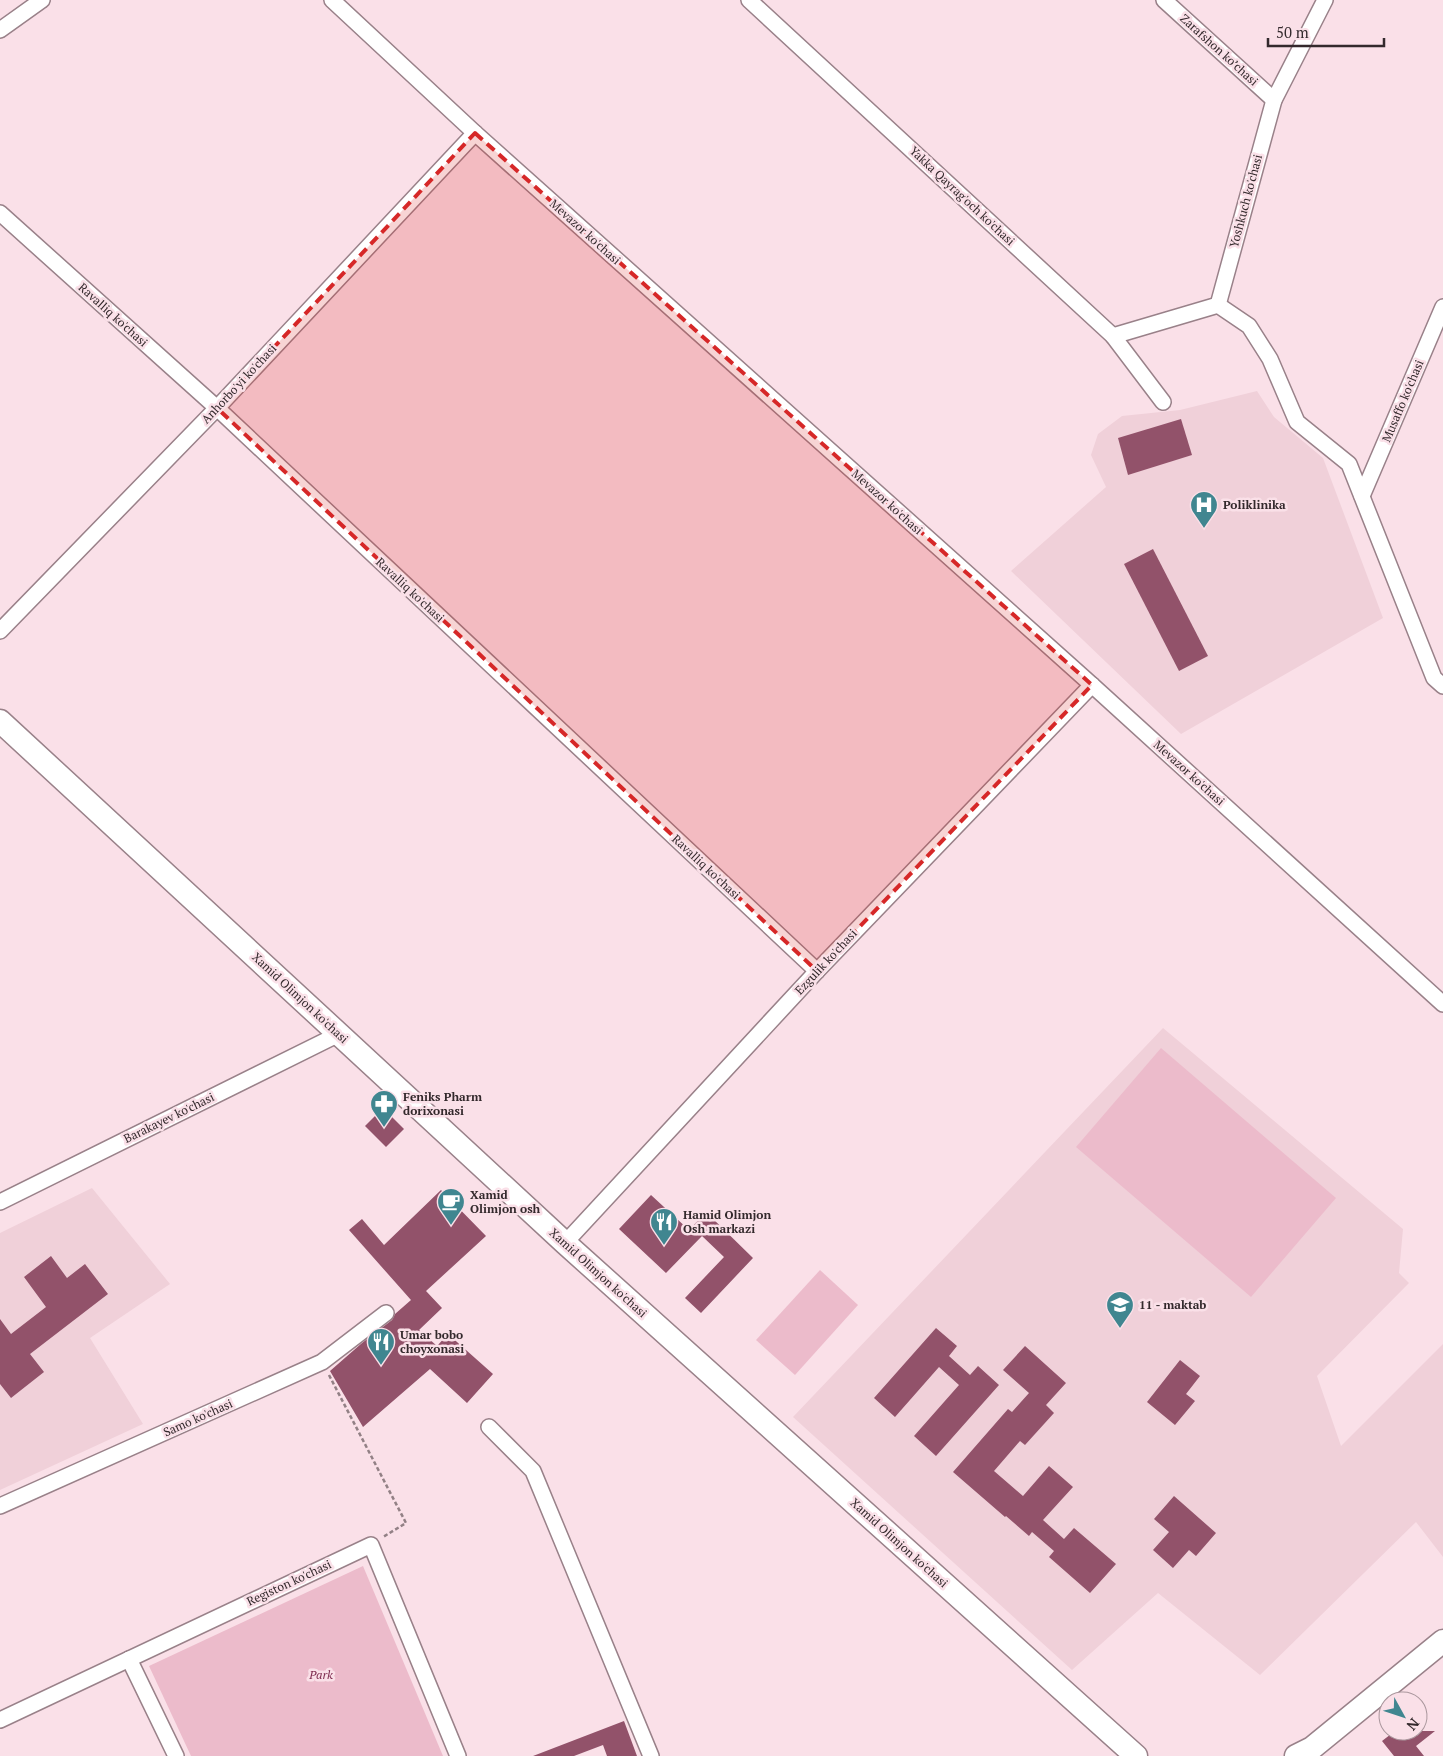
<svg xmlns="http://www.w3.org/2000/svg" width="1443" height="1756" font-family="'PT Serif',serif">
	<rect width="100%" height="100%" fill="#fae0e8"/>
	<g fill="#f0d0d9">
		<path d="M1257,391L1274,417L1323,458L1383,618L1181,734L1011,571L1106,487L1091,455L1098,434L1122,416L1180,410Z"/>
		<path d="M1163,1028L1403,1229L1399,1273L1409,1283L1317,1376L1341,1446L1443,1344V1557L1416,1522L1260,1675L1158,1593L1072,1670L793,1417Z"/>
		<path d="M92,1188L170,1284L90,1338L143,1424L0,1490V1233Z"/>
	</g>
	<g fill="#ecbbcb">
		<path d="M1161,1048L1336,1198L1251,1297L1076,1147Z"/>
		<path d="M820,1270L858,1305L795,1375L756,1340Z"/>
		<path d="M363,1566L443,1756H191L149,1666Z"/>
	</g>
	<g fill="#92526a">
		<path d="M1181,419L1192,455L1128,475L1118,438Z"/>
		<path d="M1153,549L1208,656L1179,671L1124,564Z"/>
		<path d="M383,1108L404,1129L386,1147L365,1126Z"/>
		<path d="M441,1190L486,1236L426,1291L442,1308L419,1330L437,1346L448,1334L493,1374L467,1403L430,1369L363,1427L330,1371L362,1343L392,1320L395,1314L411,1300L349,1230L362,1219L384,1245Z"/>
		<path d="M651,1195L689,1230L706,1212L753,1258L701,1313L685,1298L724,1257L702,1236L666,1273L619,1229Z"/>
		<path d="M51,1256L67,1278L85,1264L108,1294L30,1354L44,1372L11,1398L0,1384V1319L11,1334L46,1307L24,1277Z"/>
		<path d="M936,1328L957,1346L949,1356L970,1375L978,1366L999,1385L936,1456L914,1436L959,1385L939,1367L895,1417L874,1398Z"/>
		<path d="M1025,1346L1066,1383L1046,1405L1054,1413L1025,1445L1020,1441L994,1471L1023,1496L1049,1466L1073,1487L1043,1520L1064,1539L1074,1528L1116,1564L1090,1593L1049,1557L1054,1551L1032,1532L1029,1536L1006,1516L1005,1517L953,1472L1008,1409L1012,1412L1029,1393L1003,1370Z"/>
		<path d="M1180,1360L1200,1376L1186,1394L1195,1401L1175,1425L1147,1402Z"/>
		<path d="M1174,1496L1216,1533L1196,1556L1189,1550L1173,1568L1153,1550L1169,1532L1154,1519Z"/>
		<path d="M624,1721L637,1756H607L603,1745L574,1756H533Z"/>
		<path d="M1395,1731H1435L1416,1746L1424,1756H1394L1382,1741Z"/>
	</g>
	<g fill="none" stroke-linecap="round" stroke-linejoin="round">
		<defs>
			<g id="street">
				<path d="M332,0L475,133L1092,685L1443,1004"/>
				<path d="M749,0L1113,336L1163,402"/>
				<path d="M1164,0L1274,100"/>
				<path d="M0,30L42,0"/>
				<path d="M0,213L217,408L817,971"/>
				<path d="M1218,305L1249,326L1270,359L1297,422L1349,464L1434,678L1443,686"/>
				<path d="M1113,336L1218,305L1274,100L1325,0"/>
				<path d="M1362,496L1443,307"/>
				<path d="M0,631L217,408L475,133"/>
				<path d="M0,1202L339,1034"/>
				<path d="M565,1243L817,971L1092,685"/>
				<path d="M489,1427L533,1471L651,1756"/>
				<path d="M0,1506L322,1362L386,1313"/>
				<path d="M129,1659L176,1756"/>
				<path d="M0,1720L371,1545L458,1756"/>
			</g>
			<g id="secondary">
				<path d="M0,721L565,1243L1136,1756"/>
				<path d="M1296,1756L1312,1748L1443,1641"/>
			</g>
		</defs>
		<use href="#street" stroke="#998189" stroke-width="18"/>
		<use href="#secondary" stroke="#998189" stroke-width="25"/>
		<path stroke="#928085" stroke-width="2.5" stroke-dasharray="4 2.5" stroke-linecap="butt" d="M329,1375L406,1523L383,1537"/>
		<use href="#street" stroke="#fff" stroke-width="15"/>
		<use href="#secondary" stroke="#fff" stroke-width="22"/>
	</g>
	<path fill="#d62828" fill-opacity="0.2" stroke="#d62828" stroke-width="4" stroke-dasharray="10 6" stroke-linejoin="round" d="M475,133L1092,685L817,971L217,408Z"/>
	<defs>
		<symbol id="hospital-pin" viewBox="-11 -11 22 30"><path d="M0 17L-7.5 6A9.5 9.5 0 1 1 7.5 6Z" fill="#408690" stroke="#fae0e8"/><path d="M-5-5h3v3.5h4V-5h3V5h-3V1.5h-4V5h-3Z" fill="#fff"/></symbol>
		<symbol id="pharmacy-pin" viewBox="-11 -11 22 30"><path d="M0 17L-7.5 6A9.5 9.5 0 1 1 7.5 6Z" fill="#408690" stroke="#fae0e8"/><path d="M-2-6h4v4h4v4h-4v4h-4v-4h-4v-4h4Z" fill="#fff"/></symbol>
		<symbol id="cafe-pin" viewBox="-11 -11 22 30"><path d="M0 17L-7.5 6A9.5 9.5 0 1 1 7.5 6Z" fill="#408690" stroke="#fae0e8"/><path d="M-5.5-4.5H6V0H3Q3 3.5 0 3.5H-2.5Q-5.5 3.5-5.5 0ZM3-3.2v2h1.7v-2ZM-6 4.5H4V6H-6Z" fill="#fff"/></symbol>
		<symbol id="restaurant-pin" viewBox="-11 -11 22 30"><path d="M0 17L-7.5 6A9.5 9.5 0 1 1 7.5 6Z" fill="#408690" stroke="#fae0e8"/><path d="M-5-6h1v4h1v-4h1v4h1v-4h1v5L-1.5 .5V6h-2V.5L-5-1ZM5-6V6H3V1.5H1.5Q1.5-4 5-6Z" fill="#fff"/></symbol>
		<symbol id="school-pin" viewBox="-11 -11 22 30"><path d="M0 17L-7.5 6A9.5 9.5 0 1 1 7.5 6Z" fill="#408690" stroke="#fae0e8"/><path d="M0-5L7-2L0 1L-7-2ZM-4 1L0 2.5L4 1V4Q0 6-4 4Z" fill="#fff"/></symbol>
	</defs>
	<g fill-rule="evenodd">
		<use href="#hospital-pin" x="1188" y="489" width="32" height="43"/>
		<use href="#pharmacy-pin" x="368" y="1088" width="32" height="43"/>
		<use href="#cafe-pin" x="435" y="1186" width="32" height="43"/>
		<use href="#restaurant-pin" x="648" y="1206" width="32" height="43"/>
		<use href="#school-pin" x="1104" y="1289" width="32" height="43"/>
		<use href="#restaurant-pin" x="365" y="1326" width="32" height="43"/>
	</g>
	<g text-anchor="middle" stroke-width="5" stroke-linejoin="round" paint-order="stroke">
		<g font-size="12" fill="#33292c" stroke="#fae0e8">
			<text transform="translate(1219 50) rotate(42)" y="4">Zarafshon ko’chasi</text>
			<text transform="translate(962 196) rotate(43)" y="4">Yakka Qayrag'och ko'chasi</text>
			<text transform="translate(1246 201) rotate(-75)" y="4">Yoshkuch ko'chasi</text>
			<text transform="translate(585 232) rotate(42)" y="4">Mevazor ko'chasi</text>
			<text transform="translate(113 315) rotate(42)" y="4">Ravalliq ko'chasi</text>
			<text transform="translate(239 384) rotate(-47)" y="4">Anhorbo'yi ko'chasi</text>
			<text transform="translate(1403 401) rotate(-67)" y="4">Musaffo ko'chasi</text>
			<text transform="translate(887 502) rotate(42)" y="4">Mevazor ko'chasi</text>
			<text transform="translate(410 590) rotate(43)" y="4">Ravalliq ko'chasi</text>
			<text transform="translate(1189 773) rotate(42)" y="4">Mevazor ko'chasi</text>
			<text transform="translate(706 867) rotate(43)" y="4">Ravalliq ko'chasi</text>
			<text transform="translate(826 962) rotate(-47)" y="4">Ezgulik ko'chasi</text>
			<text transform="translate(300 998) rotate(43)" y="4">Xamid Olimjon ko'chasi</text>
			<text transform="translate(169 1118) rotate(-26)" y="4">Barakayev ko'chasi</text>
			<text transform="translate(598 1273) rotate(42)" y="4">Xamid Olimjon ko'chasi</text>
			<text transform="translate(198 1418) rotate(-24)" y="4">Samo ko'chasi</text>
			<text transform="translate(899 1543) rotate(42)" y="4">Xamid Olimjon ko'chasi</text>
			<text transform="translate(289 1583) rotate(-25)" y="4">Registon ko'chasi</text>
		</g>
		<g font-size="12" font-weight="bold" fill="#33292c" stroke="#fae0e8" text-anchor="start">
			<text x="1223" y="509">Poliklinika</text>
			<text x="403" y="1101">Feniks Pharm<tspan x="403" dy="14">dorixonasi</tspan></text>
			<text x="470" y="1199">Xamid<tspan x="470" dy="14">Olimjon osh</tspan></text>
			<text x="683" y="1219">Hamid Olimjon<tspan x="683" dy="14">Osh markazi</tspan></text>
			<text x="1139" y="1309">11 - maktab</text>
			<text x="400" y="1339">Umar bobo<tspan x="400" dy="14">choyxonasi</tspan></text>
		</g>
		<g font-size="12" font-style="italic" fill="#7e2b4f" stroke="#fae0e8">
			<text x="321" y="1679">Park</text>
		</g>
	</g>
	<g transform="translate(1403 1716) rotate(130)"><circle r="24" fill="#fae0e8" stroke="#aa979d"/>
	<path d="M0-4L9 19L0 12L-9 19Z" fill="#408690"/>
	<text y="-8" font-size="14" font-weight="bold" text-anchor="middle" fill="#33292c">N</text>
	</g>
	<path d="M1268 38v8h116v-8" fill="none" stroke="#33292c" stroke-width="2.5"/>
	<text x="1276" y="38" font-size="15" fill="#33292c" stroke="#fae0e8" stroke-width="4" paint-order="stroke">50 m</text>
</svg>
